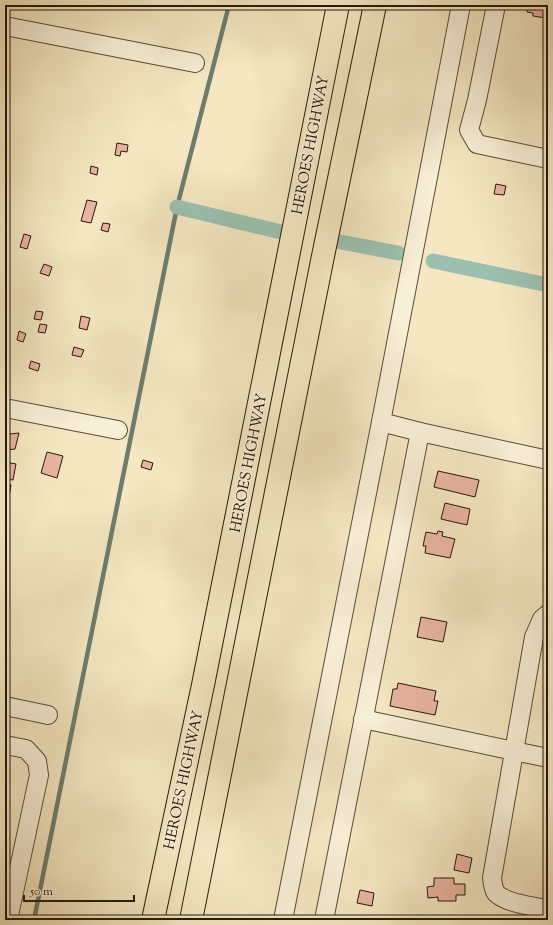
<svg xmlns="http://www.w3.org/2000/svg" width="553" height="925" font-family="'Sorts Mill Goudy',serif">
	<rect width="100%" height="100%" fill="#f4e7c1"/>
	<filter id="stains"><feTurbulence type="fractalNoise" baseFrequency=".005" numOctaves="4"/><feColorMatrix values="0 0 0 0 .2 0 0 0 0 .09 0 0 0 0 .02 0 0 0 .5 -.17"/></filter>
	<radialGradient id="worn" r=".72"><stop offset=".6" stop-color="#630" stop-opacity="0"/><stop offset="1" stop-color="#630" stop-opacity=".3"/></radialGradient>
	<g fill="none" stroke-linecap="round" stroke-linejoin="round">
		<path stroke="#6c7d6d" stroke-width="4.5" d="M34,920L177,207L229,5"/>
		<g stroke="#9cc0b0" stroke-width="15">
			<path d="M177,207L281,232"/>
			<path d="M341,242L398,253"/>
			<path d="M433,261L548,285"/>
		</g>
	</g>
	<g fill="#e9b4a1" stroke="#251809">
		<path d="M527,5H548L546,18L533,16V13L527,12Z"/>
		<path d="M117,143L128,145L127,152L121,151L120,156L115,155Z"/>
		<path d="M91,166L98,168L97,175L90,173Z"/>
		<path d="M496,184L506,186L504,195L494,194Z"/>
		<path d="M87,200L97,202L91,223L81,221Z"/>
		<path d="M103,223L110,224L108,232L101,230Z"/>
		<path d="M24,234L31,236L27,249L20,247Z"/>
		<path d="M44,264L52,267L49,276L40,273Z"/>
		<path d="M36,311L43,312L41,320L34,319Z"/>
		<path d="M81,316L90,318L87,330L79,328Z"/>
		<path d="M40,324L47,325L45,333L38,332Z"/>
		<path d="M19,331L26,334L23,342L17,340Z"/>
		<path d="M74,347L84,350L81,357L72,355Z"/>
		<path d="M31,361L40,364L38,371L29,368Z"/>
		<path d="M5,432L10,434L19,433L15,449L7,450L5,449Z"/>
		<path d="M47,452L63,456L57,478L41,473Z"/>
		<path d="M143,460L153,463L151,470L141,467Z"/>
		<path d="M5,462L16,464L13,480L5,479Z"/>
		<path d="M438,471L479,480L475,497L434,487Z"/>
		<path d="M5,484L11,485L9,497L5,496Z"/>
		<path d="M445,503L470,509L467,525L441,519Z"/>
		<path d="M438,531L443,532L442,536L455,539L450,558L425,553L426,546H423L426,532L437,534Z"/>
		<path d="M421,617L447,622L443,642L417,637Z"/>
		<path d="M398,683L436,691L434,701H438L435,715L390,706L393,689H397Z"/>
		<path d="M457,854L472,858L469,873L454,870Z"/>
		<path d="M434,878H454V884H465V895H456V901H438V897L428,898L427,887L434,886Z"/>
		<path d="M360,890L374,893L372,906L357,903Z"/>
	</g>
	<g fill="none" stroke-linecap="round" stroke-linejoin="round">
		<defs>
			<g id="minor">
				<path d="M496,5L477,100L469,130L477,144L548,159"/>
				<path d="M5,26L195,63"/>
				<path d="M5,408L118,430"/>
				<path d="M381,422L420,432"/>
				<path d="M548,614L542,619L534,637L492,878C493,883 493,889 496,893C505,903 535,907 548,909"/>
				<path d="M5,706L48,715"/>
				<path d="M363,719L514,751L548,758"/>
				<path d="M5,745L26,749L37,761L39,775L8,920"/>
				<path d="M283,920L381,422L461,5"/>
				<path d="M324,920L420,432L548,460"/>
			</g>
			<g id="major">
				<path d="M153,920L203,685L338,5"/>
				<path d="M191,920L322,261L375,5"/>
			</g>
		</defs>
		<use href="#minor" stroke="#594c37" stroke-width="20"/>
		<use href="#major" stroke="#251809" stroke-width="24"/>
		<use href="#minor" stroke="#f8efd7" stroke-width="18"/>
		<use href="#major" stroke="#f4e7c1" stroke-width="22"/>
	</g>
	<g text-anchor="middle" stroke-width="3" stroke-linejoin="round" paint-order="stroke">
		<g font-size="15" fill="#251809" stroke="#f8efd7">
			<text transform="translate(310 145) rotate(-79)" y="5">HEROES HIGHWAY</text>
			<text transform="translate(248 463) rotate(-79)" y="5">HEROES HIGHWAY</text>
			<text transform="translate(183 780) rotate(-78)" y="5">HEROES HIGHWAY</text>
		</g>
	</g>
	<rect width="553" height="925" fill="none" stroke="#f4e7c1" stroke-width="20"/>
	<rect x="6" y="6" width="541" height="913" fill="none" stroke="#251809" stroke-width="2"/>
	<rect x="10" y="10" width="533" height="905" fill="none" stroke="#251809"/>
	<path d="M24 895v6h110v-6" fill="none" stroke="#251809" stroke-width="2"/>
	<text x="30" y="895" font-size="12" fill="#251809" stroke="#f8efd7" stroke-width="3" paint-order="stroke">50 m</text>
	<rect width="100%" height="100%" filter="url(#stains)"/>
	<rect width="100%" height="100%" fill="url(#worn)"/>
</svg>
